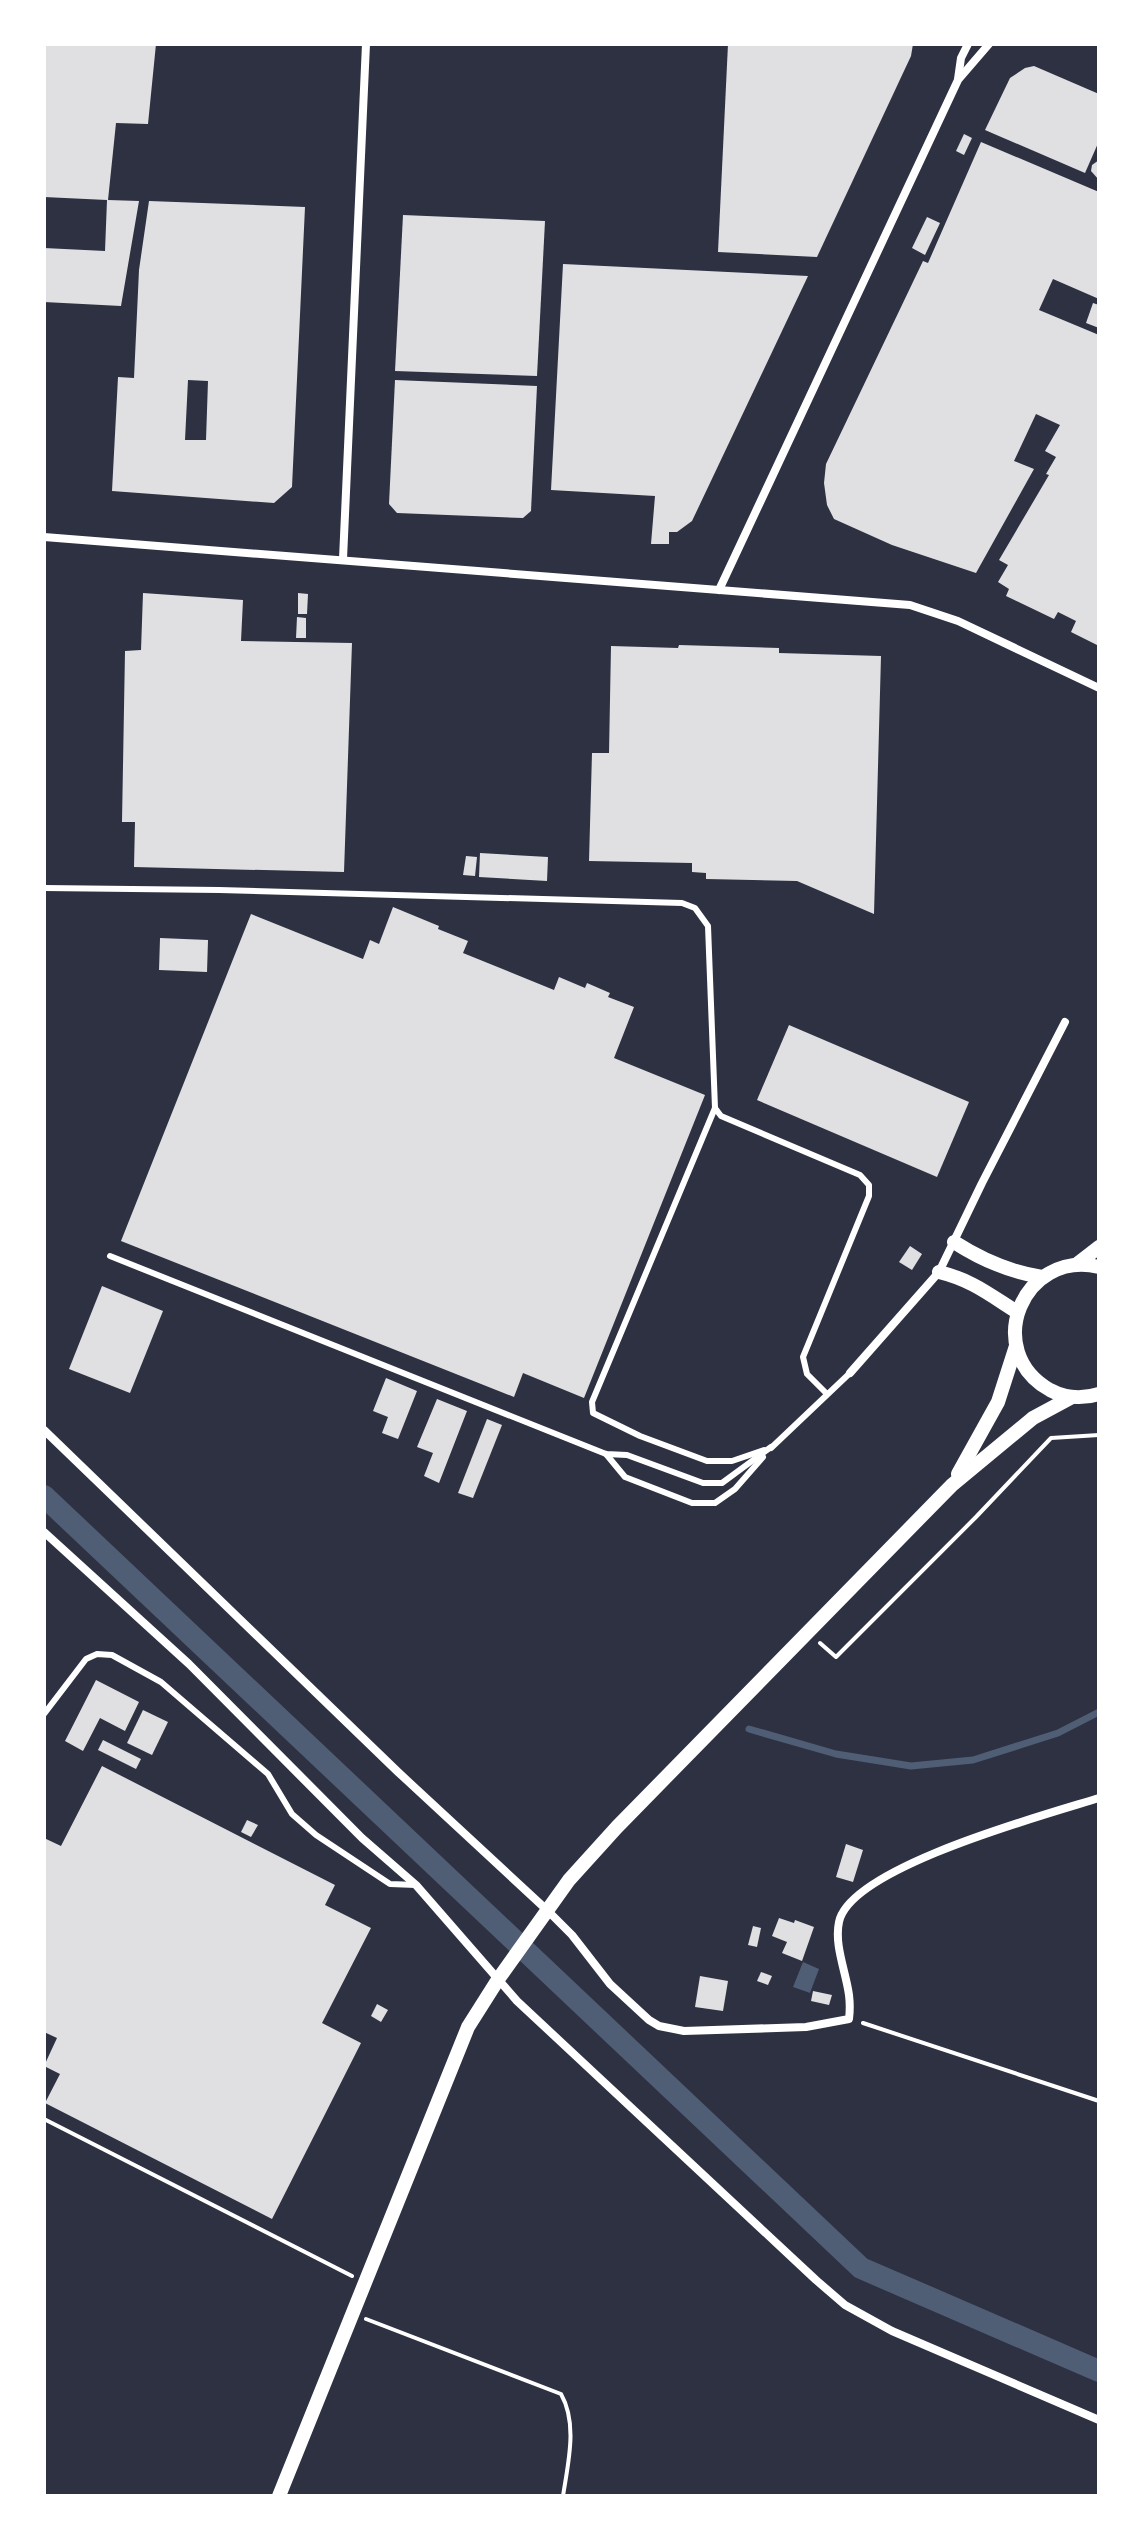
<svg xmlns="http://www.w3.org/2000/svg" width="1143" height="2540" font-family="Jost,sans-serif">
	<rect width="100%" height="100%" fill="#2d3142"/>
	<path fill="#4f5d75" d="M803,1962L819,1969L810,1993L793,1987Z"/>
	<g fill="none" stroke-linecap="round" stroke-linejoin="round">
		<path stroke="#4f5d75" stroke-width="7" d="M749,1729L836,1754L911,1766L973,1760L1058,1733L1099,1712"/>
		<path stroke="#4f5d75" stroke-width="22" d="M44,1496L861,2268L1099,2371"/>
	</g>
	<g fill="#e0e0e3" fill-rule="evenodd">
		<path d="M44,44H156L148,124L116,123L108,200L139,201L121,306L44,302V248L105,251L107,200L44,197Z"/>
		<path d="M728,44H913L911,56L817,257L718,252Z"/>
		<path d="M1034,66L1099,94V141L1085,173L985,130L1010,78L1025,68Z"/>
		<path d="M964,134L972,138L964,155L956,151Z"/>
		<path d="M981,142L1099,192V299L1053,279L1039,310L1099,335V646L1071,632L1076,621L1058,612L1054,619L1006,596L1009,589L998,582L1008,565L999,560L1049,475L1046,474L1056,457L1045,451L1060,425L1036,414L1014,461L1034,469L976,573L892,545L834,519L827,505L824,483L826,464L923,261L928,263Z"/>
		<path d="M1099,160V180L1091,171L1092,165Z"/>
		<path d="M149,201L305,207L292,487L274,503L112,491L118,377L134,378L139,270ZM188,380L208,381L206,440H185Z"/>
		<path d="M403,215L545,221L537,376L395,371Z"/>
		<path d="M927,217L940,223L925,255L912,248Z"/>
		<path d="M563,264L808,276L692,521L677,532H669V544H651L655,496L551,490Z"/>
		<path d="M1093,303L1099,305V328L1086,323Z"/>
		<path d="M395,380L537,386L531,511L523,518L397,513L389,504Z"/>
		<path d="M143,593L243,600L241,641L352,643L344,872L134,867L135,822H122L125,651L141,650Z"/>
		<path d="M298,593L308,594L307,614H298Z"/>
		<path d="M297,617L306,618V638H296Z"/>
		<path d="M679,645L779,648V653L881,656L874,914L797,881L706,879V873L692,872V863L589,861L592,753H609L611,646L678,648Z"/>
		<path d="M480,853L548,857L547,881L479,877Z"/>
		<path d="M466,856L477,857L475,876L463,875Z"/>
		<path d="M393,907L439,926L438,929L468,941L463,953L554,990L559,977L585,988L587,983L610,993L608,997L634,1007L614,1058L705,1095L584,1398L523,1373L514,1397L121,1241L251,914L363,959L370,940L379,944Z"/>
		<path d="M160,938L208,940L207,972L159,970Z"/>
		<path d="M789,1025L969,1102L937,1177L757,1100Z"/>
		<path d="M910,1246L922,1254L912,1270L899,1262Z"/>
		<path d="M102,1286L163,1311L130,1393L69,1369Z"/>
		<path d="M386,1378L417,1391L398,1439L382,1433L388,1417L373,1411Z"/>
		<path d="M437,1399L467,1411L439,1483L424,1476L433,1453L417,1447Z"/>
		<path d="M487,1419L502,1425L473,1498L458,1493Z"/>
		<path d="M96,1680L139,1702L125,1731L100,1718L83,1751L65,1741Z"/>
		<path d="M143,1710L168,1722L152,1755L127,1743Z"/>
		<path d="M103,1740L141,1759L136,1769L98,1750Z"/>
		<path d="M102,1766L335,1885L325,1905L371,1928L322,2023L361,2043L272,2219L45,2103L60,2074L44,2066L57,2038L44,2032V1838L61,1846Z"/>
		<path d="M247,1820L258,1825L251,1837L241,1832Z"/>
		<path d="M846,1844L863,1850L853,1882L836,1877Z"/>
		<path d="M779,1918L794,1923L795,1920L814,1927L802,1961L782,1953L787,1942L772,1936Z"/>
		<path d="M753,1926L761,1928L757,1947L748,1945Z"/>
		<path d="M761,1972L772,1976L768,1985L757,1981Z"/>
		<path d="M700,1976L728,1981L723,2011L695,2007Z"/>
		<path d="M813,1991L832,1995L829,2005L811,2001Z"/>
		<path d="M377,2004L388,2010L381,2022L371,2016Z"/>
	</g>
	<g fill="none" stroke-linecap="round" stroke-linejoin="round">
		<g stroke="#fff" stroke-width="4">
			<path d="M820,1643L836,1657L976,1517L1051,1438L1099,1435"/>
			<path d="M863,2023L1099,2101"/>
			<path d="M44,2119L352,2276"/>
			<path d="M366,2319L561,2394C578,2424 568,2463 563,2496"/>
		</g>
		<g stroke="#fff" stroke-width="6">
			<path d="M44,888L219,890L682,903L695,908L708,926L715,1108L721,1116L860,1175L869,1185V1196L803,1357L807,1374L827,1394"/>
			<path d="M715,1108L592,1402L593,1413L640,1436L707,1461H732L764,1450"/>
			<path d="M110,1256L606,1454L627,1455L703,1483H722L771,1447"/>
			<path d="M771,1448L850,1373"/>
			<path d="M606,1454L625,1477L692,1503H715L735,1489L763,1457"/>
			<path d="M44,1714L86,1659L97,1654L112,1655L161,1682L268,1774L292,1814L316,1835L390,1884L416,1885"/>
		</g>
		<g stroke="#fff" stroke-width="8">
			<path d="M958,79L961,58L968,44"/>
			<path d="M44,537L910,605L958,621L1099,688"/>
			<path d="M343,559L366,44"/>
			<path d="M719,590L958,80L989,44"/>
			<path d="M850,1373L939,1272L982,1183L1065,1022"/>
			<path d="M44,1430L398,1772L548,1911L572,1935L610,1984L649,2020L659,2026L684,2031L806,2027L849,2019C850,2011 850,2003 849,1995C846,1972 834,1945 839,1922C850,1867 1048,1814 1099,1798"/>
			<path d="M44,1532L189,1664L362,1838L416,1885L517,2001L816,2280L845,2305L892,2331L1099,2420"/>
		</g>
		<g stroke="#fff" stroke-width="14">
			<path d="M954,1242C982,1260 1009,1272 1042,1277"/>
			<path d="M1077,1264L1099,1247"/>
			<path d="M1099,1267C1023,1249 981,1351 1050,1390C1065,1398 1083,1399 1099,1394"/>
			<path d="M939,1272C972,1280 990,1295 1017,1312"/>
			<path d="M958,1474L998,1402L1016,1346"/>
			<path d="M279,2496L468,2027L499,1978L569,1880L617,1827L952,1485L1033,1418L1072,1397"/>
		</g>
	</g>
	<rect width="1143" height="2540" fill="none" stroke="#ffffff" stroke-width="92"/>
</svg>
